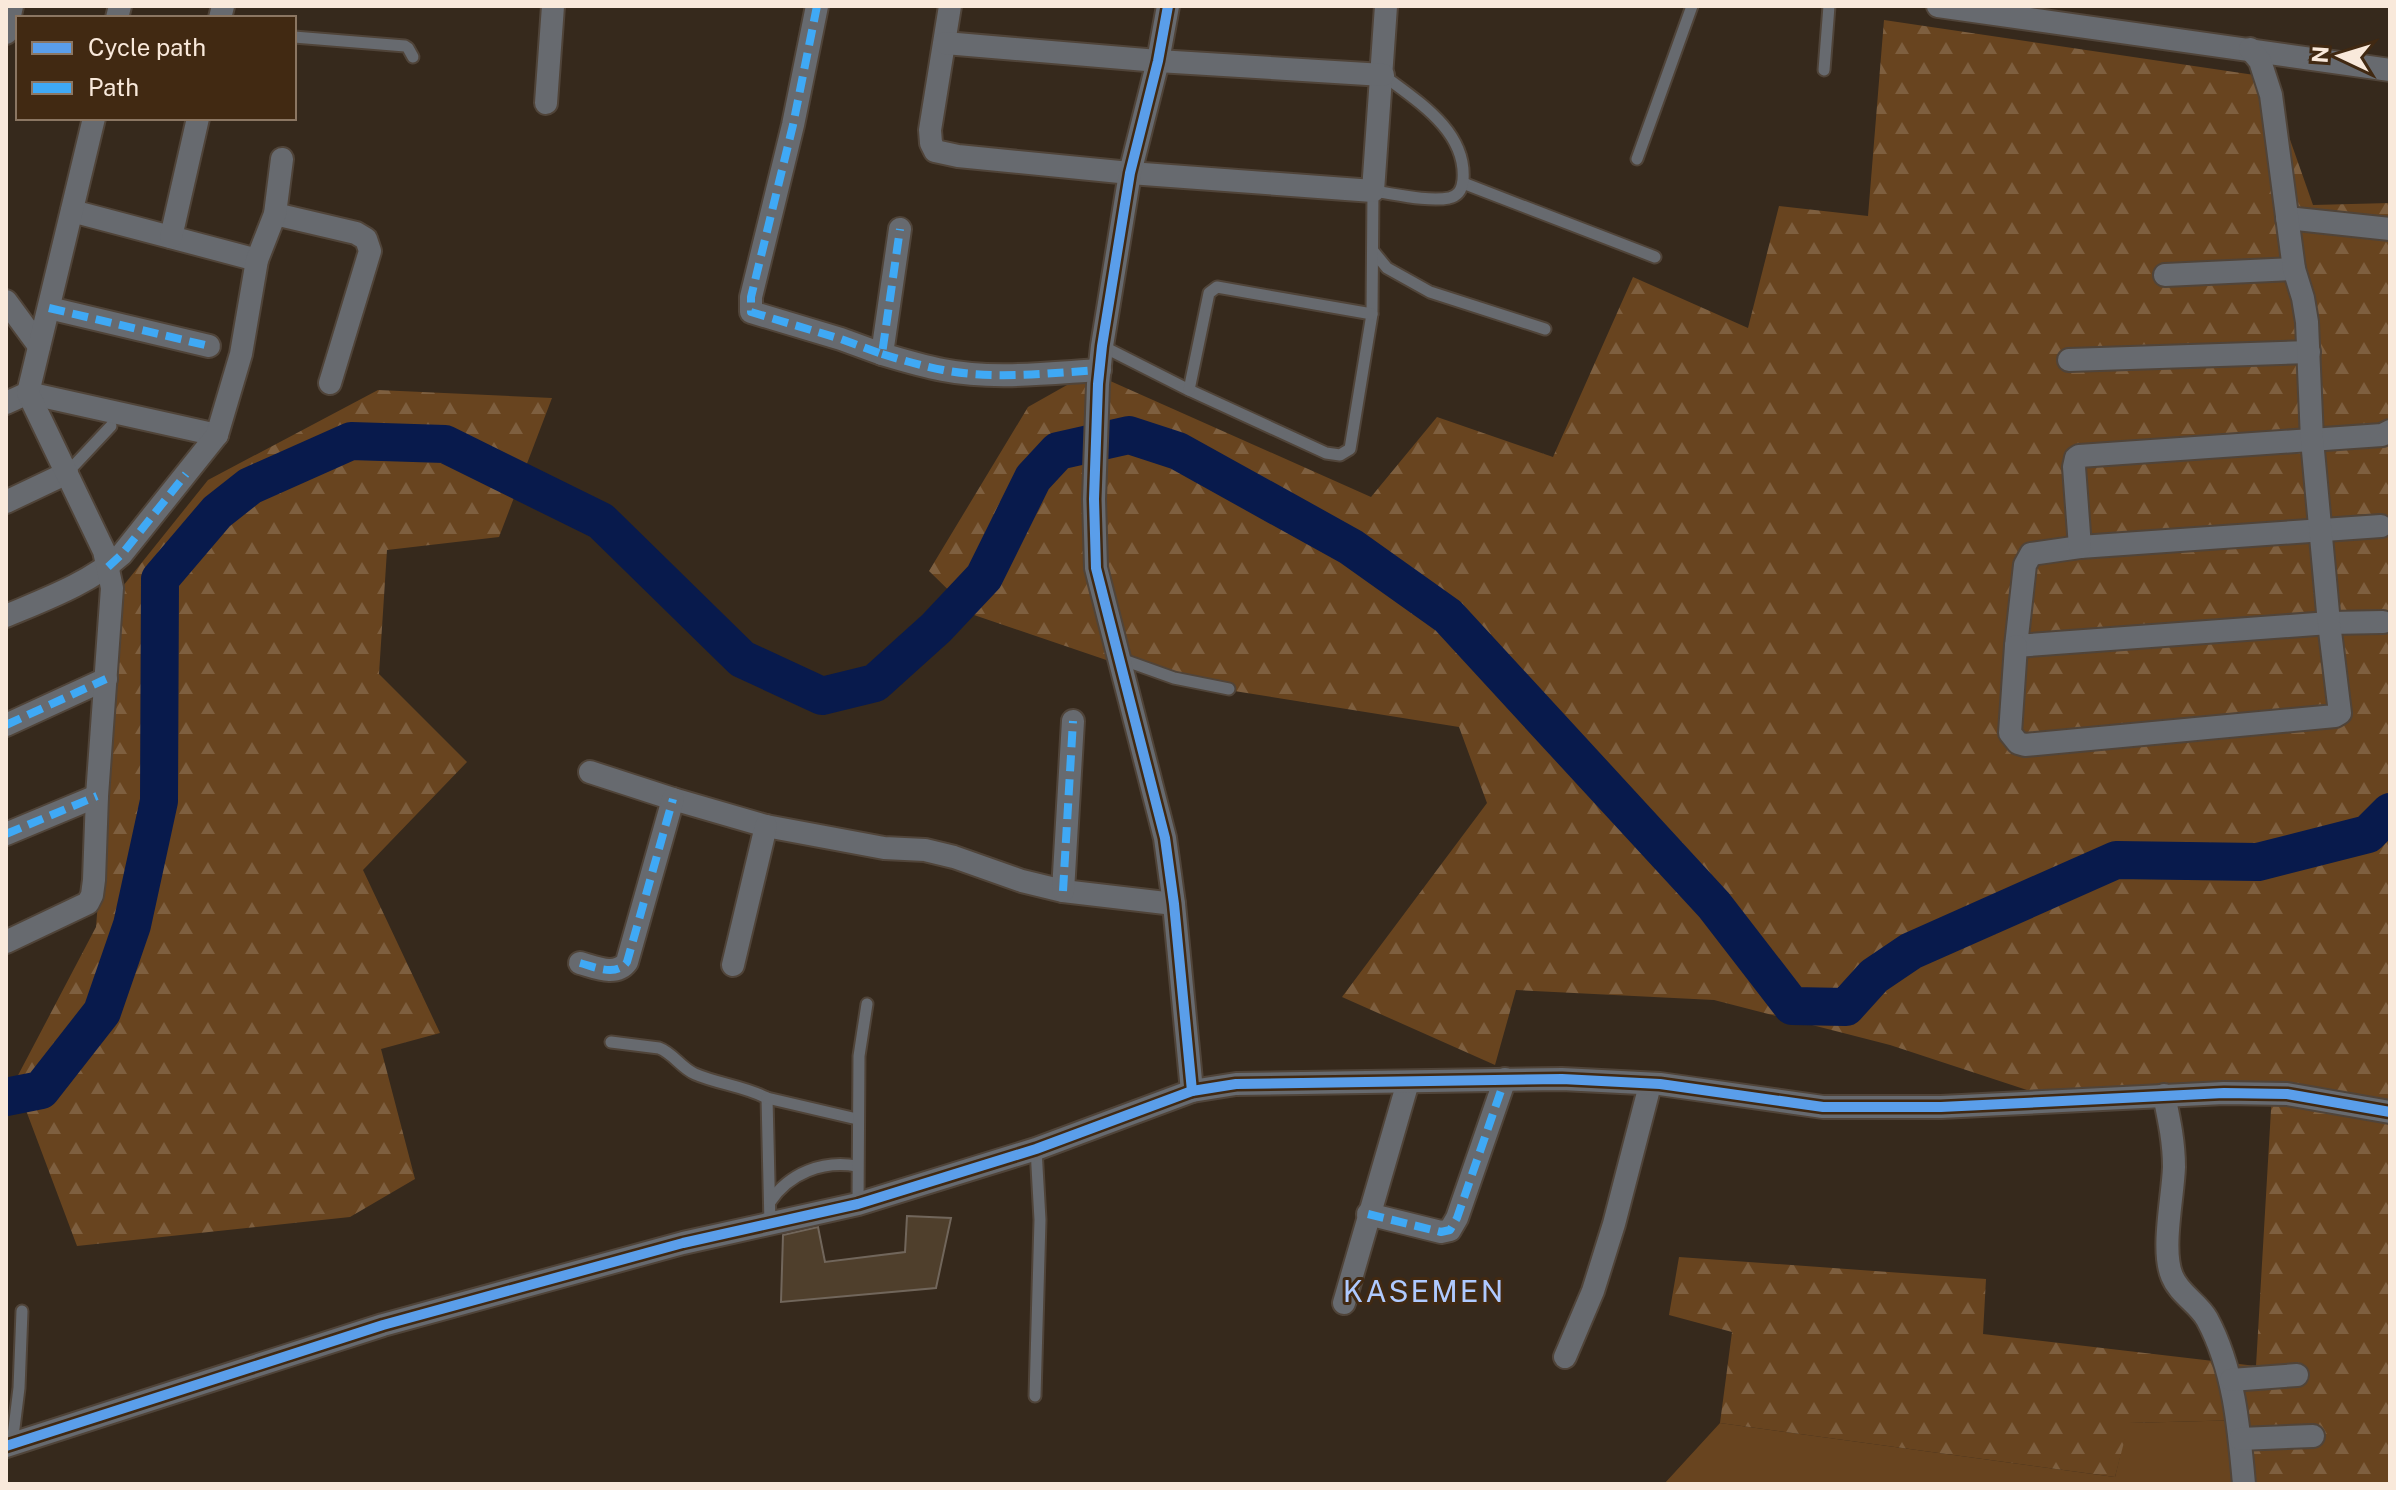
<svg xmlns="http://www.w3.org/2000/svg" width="2396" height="1490" font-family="'Public Sans',sans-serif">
	<defs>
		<pattern id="forest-firs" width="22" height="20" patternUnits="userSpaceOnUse" patternTransform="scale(2)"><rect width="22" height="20" fill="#68441f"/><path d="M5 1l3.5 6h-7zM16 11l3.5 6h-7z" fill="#7e5f3f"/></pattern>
	</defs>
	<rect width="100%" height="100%" fill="#36291c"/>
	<path fill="#68441f" d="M2243,1420L2253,1484H1664L1720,1423L2115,1477L2128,1423Z"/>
	<g fill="url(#forest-firs)">
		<path d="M1884,20L2268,77L2313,205L2390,203V1484H2253L2243,1420L2129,1423L2115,1477L1720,1423L1732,1332L1669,1315L1679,1257L1986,1279L1983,1334L2256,1366L2272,1093L2027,1090L1890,1045L1714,1000L1516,990L1495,1065L1342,997L1487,803L1459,727L1165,680L974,615L929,571L1028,407L1090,372L1371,497L1437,417L1553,457L1633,277L1748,328L1779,206L1868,216Z"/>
		<path d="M378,390L552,398L499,537L387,550L379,674L467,762L363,870L440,1033L381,1049L415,1179L350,1217L77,1246L15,1081L96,927L123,586L208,480Z"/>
	</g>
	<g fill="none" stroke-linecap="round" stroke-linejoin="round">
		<path stroke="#081a4c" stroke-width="38" d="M6,1097L41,1090L102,1012L132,925L159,801L160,579L217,512L250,486L351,441L445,444L601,521L742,659L822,696L875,683L936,628L984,577L1033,478L1058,451L1129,435L1178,451L1351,547L1448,616L1714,905L1792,1006L1846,1007L1874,976L1911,951L2116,860L2258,862L2368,834L2390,812"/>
	</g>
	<path fill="#4f3f2c" stroke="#71665b" stroke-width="2" d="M907,1216L951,1218L936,1288L781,1302L783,1235L818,1227L825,1262L905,1252Z"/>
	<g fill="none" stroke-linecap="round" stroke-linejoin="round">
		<defs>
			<g id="service">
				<path d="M294,37L405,46L408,48L413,57"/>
				<path d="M1824,70L1829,6"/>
				<path d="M1637,159L1692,6"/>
				<path d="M1463,183L1655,257"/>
				<path d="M1373,251L1387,268L1430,292L1545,329"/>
				<path d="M1102,346L1189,390L1326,453L1340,455L1350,449L1372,314L1373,191C1395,194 1428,202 1449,198C1458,196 1462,190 1463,180C1467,131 1417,101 1383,75"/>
				<path d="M1189,390L1209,293L1217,287L1372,314"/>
				<path d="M67,473L111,426"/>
				<path d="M1118,658L1174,678L1229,689"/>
				<path d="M611,1042L659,1048C673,1053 681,1068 695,1074C718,1084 744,1086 767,1098L770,1224"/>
				<path d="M767,1098L857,1119"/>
				<path d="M770,1202C789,1173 823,1160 857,1166"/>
				<path d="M858,1204L859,1056L867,1004"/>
				<path d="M1035,1396L1040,1220L1036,1149"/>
				<path d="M12,1444L19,1388L22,1311"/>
			</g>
			<g id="minor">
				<path d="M817,6L793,125L751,297V312L841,339L882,354L900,229"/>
				<path d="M950,6L930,130L931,143L935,151L958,156L1130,173L1373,191L1386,6"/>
				<path d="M1168,6L1158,61L1130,173L1102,346L1098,384L1094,499L1096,568L1165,838L1174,904L1192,1091"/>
				<path d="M1938,6L2390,70"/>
				<path d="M117,18L120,6"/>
				<path d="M220,18L223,6"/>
				<path d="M6,33L12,6"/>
				<path d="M945,43L1158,61L1383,75"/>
				<path d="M546,103L553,6"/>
				<path d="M72,211L257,260"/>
				<path d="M275,214L356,233L366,239L370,251L330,383"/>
				<path d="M2287,218L2390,229"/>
				<path d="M171,237L198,118"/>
				<path d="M2165,275L2294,269"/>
				<path d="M6,301L39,346"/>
				<path d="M49,308L209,346"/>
				<path d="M882,354C902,360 922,366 943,370C993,380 1049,373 1100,370"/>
				<path d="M2069,360L2309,352"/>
				<path d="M6,403L28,393L217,435"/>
				<path d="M6,502L67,473"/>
				<path d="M2381,526L2080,547L2031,554L2025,565L2016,646L2329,623L2383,622"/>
				<path d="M2080,547L2074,467L2076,458L2079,456L2382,435L2390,431"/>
				<path d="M6,616C46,599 90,583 122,554L217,435L241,354L257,260L275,214L282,159"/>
				<path d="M2016,646L2010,733L2018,743L2025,745L2335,716L2340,713L2329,623L2312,440L2307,322L2303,298L2294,269L2271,95L2260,61L2250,49"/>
				<path d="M6,725L106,679"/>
				<path d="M590,772L673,799L766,826L884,848L925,850L954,857L1022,881L1063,891L1174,904"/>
				<path d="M6,834L97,796"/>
				<path d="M1063,891L1073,721"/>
				<path d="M6,942L88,903L92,895L94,880L97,796L112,588L104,551L28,393L94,118"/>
				<path d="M580,963C595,967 616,977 627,962L673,799"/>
				<path d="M733,965L766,826"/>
				<path d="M2164,1095C2169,1119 2174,1142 2174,1167C2173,1197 2161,1250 2172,1276C2179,1294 2198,1303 2207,1319C2234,1369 2239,1428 2244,1484"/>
				<path d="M1368,1214L1441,1232L1450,1230L1457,1218L1505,1079"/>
				<path d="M1344,1303L1408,1082"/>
				<path d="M1565,1357L1593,1291L1614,1224L1650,1085"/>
				<path d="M2231,1380L2297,1375"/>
				<path d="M2240,1439L2313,1436"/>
				<path d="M6,1446L383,1325L683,1243L858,1204L1036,1149L1192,1091L1236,1084L1562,1079L1660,1084L1823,1107H1941L2224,1093L2287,1094L2390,1112"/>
			</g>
		</defs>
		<use href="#service" stroke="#504439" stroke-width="15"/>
		<use href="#minor" stroke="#504439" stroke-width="26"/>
		<use href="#service" stroke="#676a6f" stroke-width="11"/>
		<use href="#minor" stroke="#676a6f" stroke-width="22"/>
		<g stroke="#3fa9f5" stroke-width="8" stroke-dasharray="16 8" stroke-linecap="butt">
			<path d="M817,6L793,125L751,297V312L841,339L882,354L900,229"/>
			<path d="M49,308L209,346"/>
			<path d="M882,354C902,360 922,366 943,370C993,380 1049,373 1100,370"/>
			<path d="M108,567L122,554L186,474"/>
			<path d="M6,725L106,679"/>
			<path d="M6,834L97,796"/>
			<path d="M1063,891L1073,721"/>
			<path d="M580,963C595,967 616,977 627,962L673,799"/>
			<path d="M1368,1214L1441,1232L1450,1230L1457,1218L1505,1079"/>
		</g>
		<defs>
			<g id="cycleway">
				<path d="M1168,6L1158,61L1130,173L1102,346L1098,384L1094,499L1096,568L1165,838L1174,904L1192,1091"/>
				<path d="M6,1446L383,1325L683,1243L858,1204L1036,1149L1192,1091L1236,1084L1562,1079L1660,1084L1823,1107H1941L2224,1093L2287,1094L2390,1112"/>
			</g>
		</defs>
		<use href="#cycleway" stroke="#412912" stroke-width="15"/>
		<use href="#cycleway" stroke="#5a9eea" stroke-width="10"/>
	</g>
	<g text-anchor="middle" stroke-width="6" stroke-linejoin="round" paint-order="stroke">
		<g font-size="30" letter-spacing="2" fill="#afcaff" stroke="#412912">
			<text x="1424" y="1302">KASEMEN</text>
		</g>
	</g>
	<rect width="2396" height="1490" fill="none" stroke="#f9e9db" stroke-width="16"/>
	<rect x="16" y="16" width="280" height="104" fill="#412912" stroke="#8b7662" stroke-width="2"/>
	<rect x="32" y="42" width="40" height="12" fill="#5a9eea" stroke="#8b7662" stroke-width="2"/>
	<text x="88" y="56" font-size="24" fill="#f9e9db">Cycle path</text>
	<rect x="32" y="82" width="40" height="12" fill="#3fa9f5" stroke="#8b7662" stroke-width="2"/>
	<text x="88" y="96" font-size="24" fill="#f9e9db">Path</text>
	<g transform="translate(2340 56) rotate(274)" stroke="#412912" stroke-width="6" paint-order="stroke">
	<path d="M0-6L14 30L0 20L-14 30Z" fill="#f9e9db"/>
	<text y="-12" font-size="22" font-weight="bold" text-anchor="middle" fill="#f9e9db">N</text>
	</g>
</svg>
